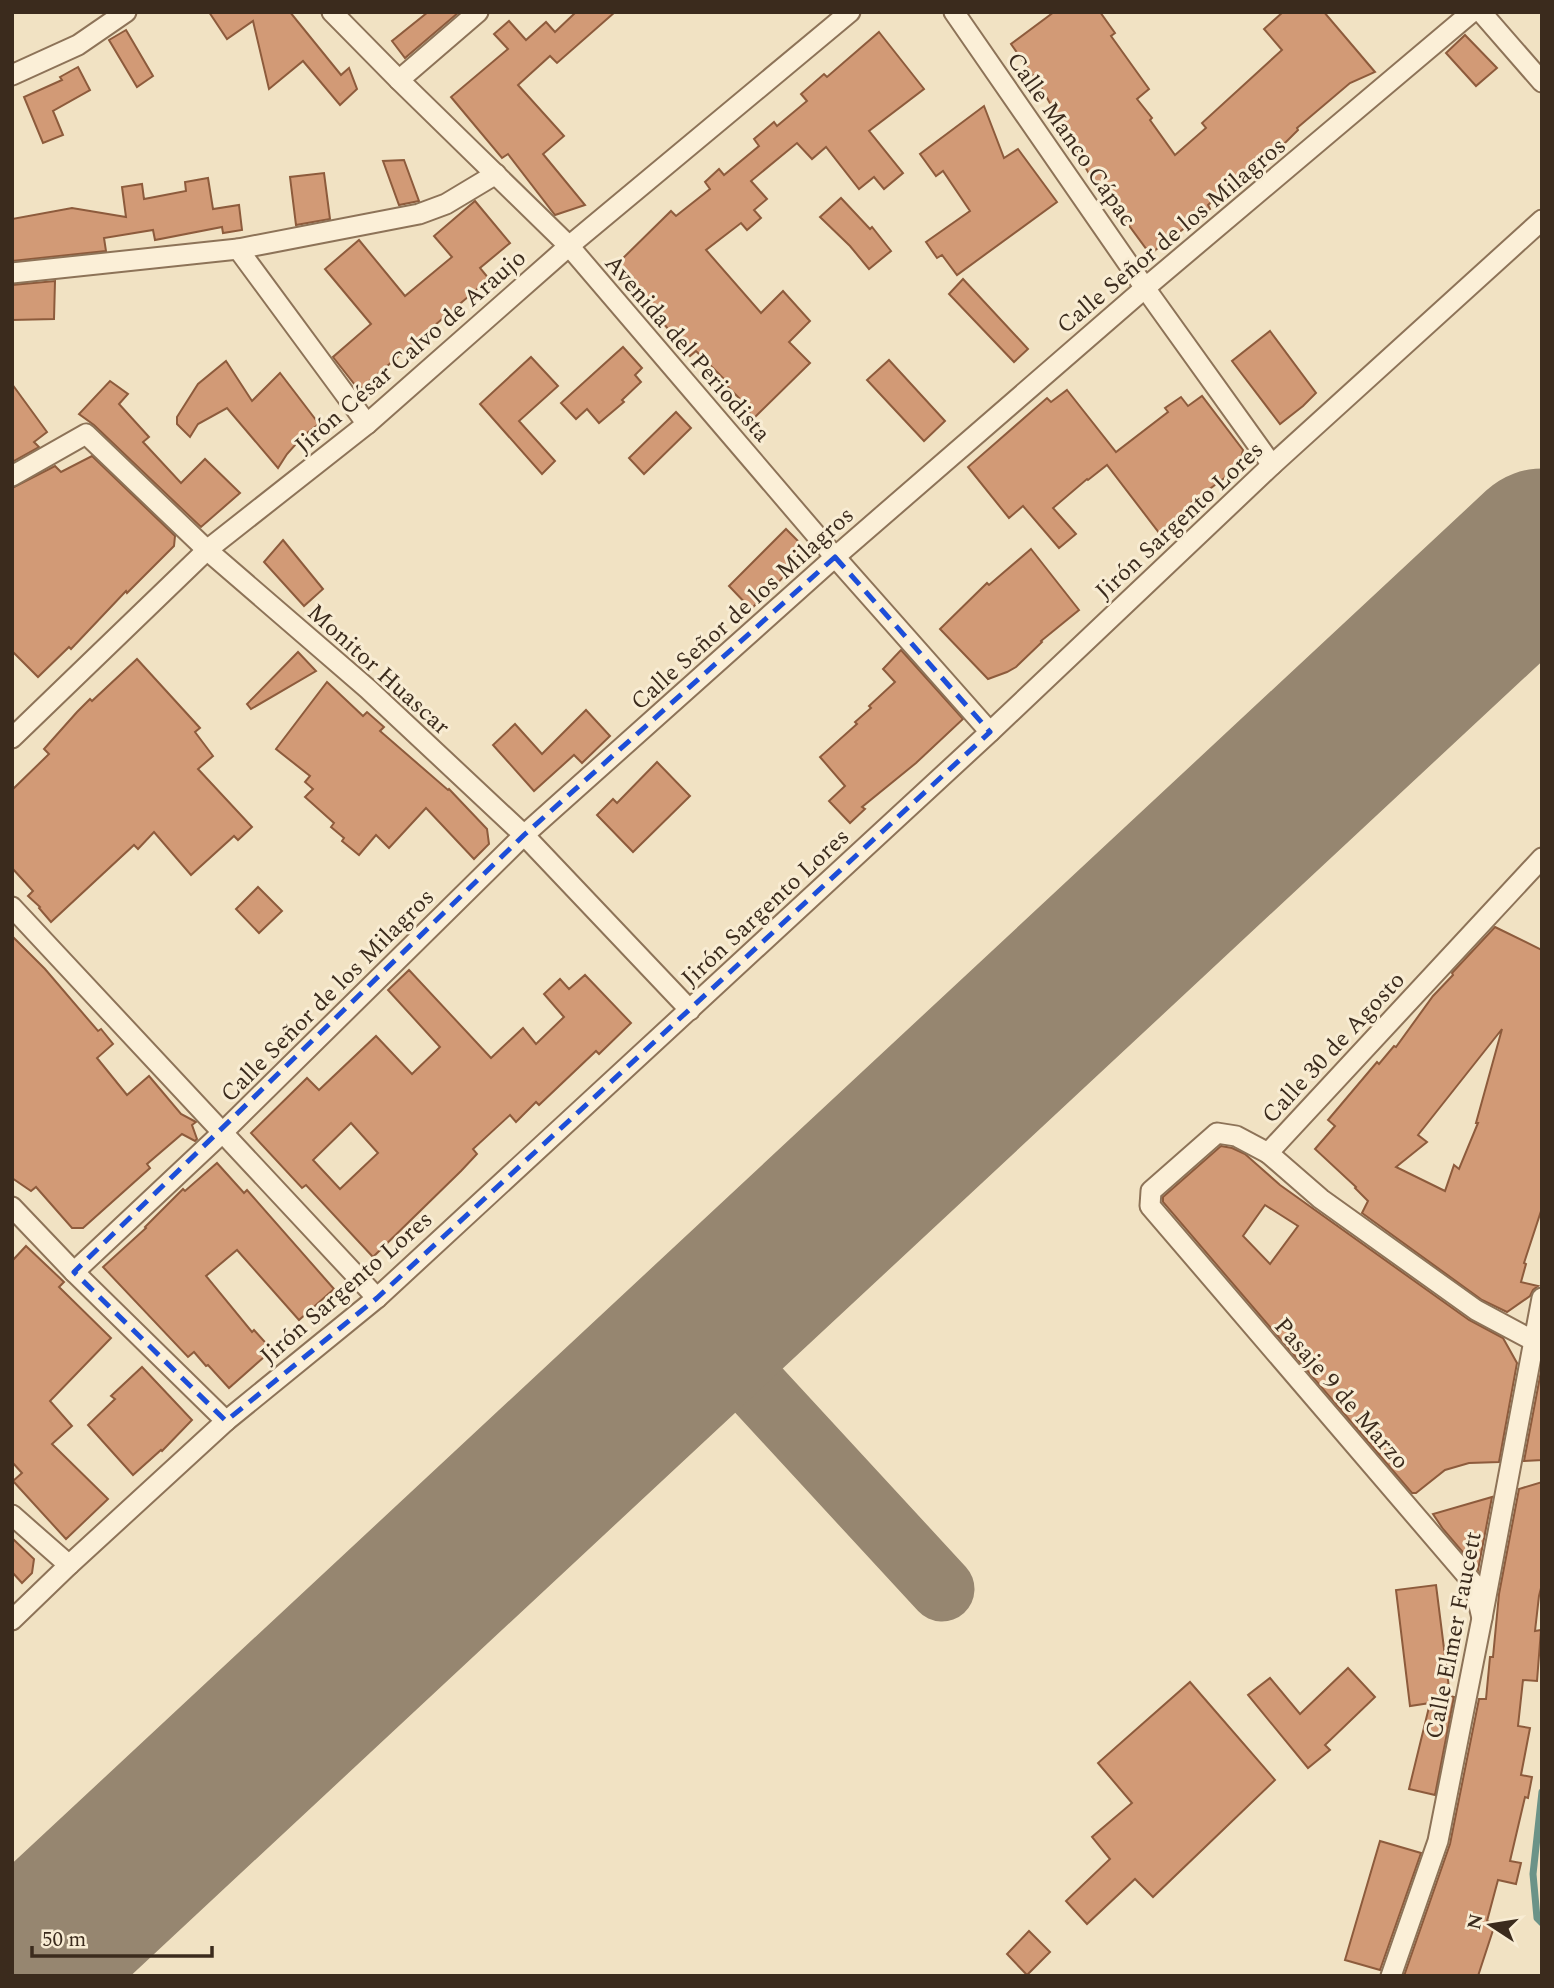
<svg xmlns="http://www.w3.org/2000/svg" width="1554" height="1988" font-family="Spectral,serif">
	<rect width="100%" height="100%" fill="#f1e2c3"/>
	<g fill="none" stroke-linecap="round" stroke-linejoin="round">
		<path stroke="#6b9388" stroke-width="7" d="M1542,1792L1533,1874L1537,1918L1542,1923"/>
		<path stroke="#968670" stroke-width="65" d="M704,1331L942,1589"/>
		<path stroke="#968670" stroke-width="163" d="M12,1975L1542,550"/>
	</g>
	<g fill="#d29a76" stroke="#8d5b3c" stroke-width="2" fill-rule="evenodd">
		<path d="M209,12H290L341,75L349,68L357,89L340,105L303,61L269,89L253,21L227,39Z"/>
		<path d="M428,12H459L405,58L392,41Z"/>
		<path d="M576,12H615L557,63L550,56L518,85L564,136L543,154L585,205L555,215L508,154L502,158L451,97L508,49L494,34L509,21L526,40L546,22L555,32Z"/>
		<path d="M1054,12H1100L1115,33L1111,36L1149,89L1137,99L1152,118L1150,120L1175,155L1206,128L1202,123L1282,50L1264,29L1283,12H1324L1375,72L1350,83L1297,128L1298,130L1286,142L1263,157L1208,205L1210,209L1150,254L1125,220L1127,219L1107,188L1102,191L1088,172L1041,87L1011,44Z"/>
		<path d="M126,30L153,76L137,87L109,40Z"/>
		<path d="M879,32L924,89L869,131L903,173L884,189L874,177L859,189L826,147L812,159L797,143L751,181L767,199L754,210L761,218L747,230L741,223L706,250L761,313L783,291L810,321L789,342L810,363L754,418L737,400L739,398L725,384L727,382L696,351L690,356L616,265L671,211L676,216L710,189L705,182L719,169L724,175L759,146L754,139L774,122L777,126L807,101L801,94L824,74L827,77Z"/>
		<path d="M1465,35L1497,68L1476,86L1446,53Z"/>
		<path d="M78,67L90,90L53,111L63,135L43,143L24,97L62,80L60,77Z"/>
		<path d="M984,106L1004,158L1018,149L1057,202L957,275L942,255L937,258L926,242L970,211L943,171L936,176L920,154Z"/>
		<path d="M404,160L419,201L399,205L383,161Z"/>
		<path d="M324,173L330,219L296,225L290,177Z"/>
		<path d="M208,178L213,209L239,205L242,230L223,233L222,227L155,240L153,230L104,238L106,251L12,261V219L72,208L126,217L122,187L142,184L144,199L186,191L185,182Z"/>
		<path d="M841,198L870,229L872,227L891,251L869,269L850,246L820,217Z"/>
		<path d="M475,201L510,243L480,268L489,279L359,390L333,357L371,324L325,269L359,240L405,296L452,257L434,236Z"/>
		<path d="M963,279L1028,349L1014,362L949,294Z"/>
		<path d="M55,281L54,319L12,320V285Z"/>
		<path d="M1270,331L1316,393L1303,406L1280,424L1232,361Z"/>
		<path d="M623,347L642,368L635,375L641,382L622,400L624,402L599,423L587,409L576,419L561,403Z"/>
		<path d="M531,357L558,386L519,421L555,461L542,474L480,404Z"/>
		<path d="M889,360L945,421L924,441L867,380Z"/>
		<path d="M226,361L252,401L280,373L319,424L303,436L287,454L278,468L227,408L198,424L190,437L177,424V417L198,384Z"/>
		<path d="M110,381L128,394L119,404L149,437L143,442L181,483L205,459L240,493L201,527L94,425L79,414Z"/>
		<path d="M12,384L47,432L34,442L39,447L12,462Z"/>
		<path d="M1067,390L1116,452L1168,412L1165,408L1181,397L1188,406L1202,396L1243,450L1239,467L1191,503L1195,509L1160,534L1107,465L1088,480L1087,479L1053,508L1076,534L1059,548L1023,506L1009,518L968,467L1047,398L1051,402Z"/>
		<path d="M676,412L691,428L644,474L629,458Z"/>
		<path d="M92,456L175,536L174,546L127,593L126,591L71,649L69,647L38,677L12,651V488L55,466L61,472Z"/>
		<path d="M786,529L809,552L751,609L729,586Z"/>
		<path d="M283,540L323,589L304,606L264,562Z"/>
		<path d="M1031,549L1079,610L1041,641L1042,642L1016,667L1007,672L988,679L940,629L987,583L989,585Z"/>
		<path d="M901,650L963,719L916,763L862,807L865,809L850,823L829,801L845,786L820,757L857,724L855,722L871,708L869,706L895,682L883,669Z"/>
		<path d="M298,652L316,671L251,709L247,704Z"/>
		<path d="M137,659L200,728L195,732L213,756L198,769L252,827L238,840L234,836L191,875L154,832L138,849L134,845L51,922L39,908L40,907L28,896L33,891L12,868V790L49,754L44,749L77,712L90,699L92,701Z"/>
		<path d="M327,682L363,716L367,712L384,727L380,731L448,790L449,789L487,829L489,844L474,859L426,808L389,848L376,835L359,855L342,841L344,838L331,827L334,823L305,797L313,789L305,782L310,776L276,749Z"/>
		<path d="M586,710L610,736L582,763L574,755L534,791L493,745L515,724L542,754Z"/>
		<path d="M657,762L690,796L633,852L597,815L613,799L617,803Z"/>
		<path d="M258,887L282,911L259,933L236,909Z"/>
		<path d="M1495,927L1542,950V1208L1524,1263L1526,1264L1521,1282L1538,1286L1533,1290L1530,1296L1507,1312L1482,1300L1362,1213L1368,1201L1355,1188L1356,1187L1315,1149L1335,1126L1328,1120L1377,1062L1379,1064L1394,1046L1396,1047L1433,996L1453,975L1452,973ZM1502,1029L1476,1123H1478L1459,1169L1454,1165L1445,1191L1396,1167L1427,1142L1418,1135Z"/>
		<path d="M12,936L45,969L98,1031L101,1029L113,1044L97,1058L127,1095L149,1076L181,1114L196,1122L192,1125L197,1139L195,1141L182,1134L147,1164L150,1168L83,1228H72L36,1187L31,1191L12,1178Z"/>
		<path d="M409,970L491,1058L523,1028L536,1044L564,1017L544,994L560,979L569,989L585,975L631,1023L599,1054L596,1051L539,1105L536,1102L516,1122L510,1115L473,1149L477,1154L461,1171L373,1257L306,1185L302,1188L251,1133L307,1078L319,1090L376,1036L412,1074L440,1047L388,990ZM351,1123L378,1153L340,1189L313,1160Z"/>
		<path d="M1221,1146L1232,1148L1245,1154L1280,1185L1469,1320L1503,1338L1517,1363L1499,1462L1469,1463L1445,1470L1416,1493H1412L1163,1202V1197ZM1265,1205L1298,1226L1270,1264L1243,1236Z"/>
		<path d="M217,1163L244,1193L247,1190L334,1289L299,1320L237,1250L206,1276L252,1332L254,1330L272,1350L229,1388L208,1365L206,1366L194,1352L188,1357L103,1267L146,1228L145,1227L183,1189L185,1191Z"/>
		<path d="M26,1246L64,1282L59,1287L111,1338L50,1401L72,1426L52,1444L108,1499L66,1539L13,1481L22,1473L12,1462V1261Z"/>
		<path d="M1542,1366V1460L1524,1461Z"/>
		<path d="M142,1367L192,1420L162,1451L161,1450L133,1475L88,1425L115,1399L111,1396Z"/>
		<path d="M1542,1482V1584L1539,1596L1535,1631L1541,1630L1537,1681L1523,1680L1518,1726L1530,1728L1521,1775L1532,1777L1528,1798L1525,1797L1510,1861L1521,1863L1516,1884L1498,1880L1487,1921L1495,1924L1478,1976H1404L1450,1844L1479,1699H1486L1490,1657H1493L1499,1594L1519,1489Z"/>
		<path d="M1492,1497L1478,1570L1443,1529L1433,1514Z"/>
		<path d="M12,1538L34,1559L32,1573L22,1583L12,1572Z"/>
		<path d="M1436,1585L1450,1696L1454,1697L1435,1795L1409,1789L1430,1703L1410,1706L1396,1590Z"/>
		<path d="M1348,1668L1375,1697L1325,1745L1330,1750L1308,1768L1248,1695L1270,1678L1300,1714Z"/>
		<path d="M1190,1682L1275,1780L1153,1897L1135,1879L1087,1924L1066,1901L1110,1859L1092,1837L1132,1803L1098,1763Z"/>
		<path d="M1380,1841L1421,1853L1380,1970L1345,1960Z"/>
		<path d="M1029,1931L1050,1952L1027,1975L1007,1954Z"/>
	</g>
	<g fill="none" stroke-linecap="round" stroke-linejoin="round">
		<defs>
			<g id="minor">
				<path d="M332,12L399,80L569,246L835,557L990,732"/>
				<path d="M954,12L1145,288L1272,465"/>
				<path d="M1481,12L1542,82"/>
				<path d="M12,75L78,45L126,12"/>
				<path d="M399,80L478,12"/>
				<path d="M238,249L367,424"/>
				<path d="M12,273L238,249L419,214L446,204L496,174"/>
				<path d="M12,476L86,434L207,550L368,689L524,835L690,1010"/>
				<path d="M12,738L207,550L367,424L569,246L850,12"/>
				<path d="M12,907L377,1298"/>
				<path d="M1268,1153L1321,1199L1476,1310L1534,1341"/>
				<path d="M12,1207L74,1272L226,1421"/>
				<path d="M74,1272L222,1133L524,835L835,557L1145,288L1472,12"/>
				<path d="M12,1515L69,1565"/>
				<path d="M1482,1618L1474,1584L1150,1206L1151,1191L1217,1133L1236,1136L1268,1153L1542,858"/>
				<path d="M12,1620L69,1565L226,1421L377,1298L990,732L1272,465L1542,220"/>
				<path d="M1391,1976L1438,1841L1482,1618L1542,1298"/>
			</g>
		</defs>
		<use href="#minor" stroke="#8d7358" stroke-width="23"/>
		<use href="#minor" stroke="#fbefd7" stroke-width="19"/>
	</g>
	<path fill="none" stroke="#1d4ed8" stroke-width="5" stroke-dasharray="14 9" stroke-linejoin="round" d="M835,557L990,732L377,1298L226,1421L74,1272L524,835Z"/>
	<g text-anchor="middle" stroke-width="6" stroke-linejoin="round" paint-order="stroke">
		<g font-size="24" fill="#3b2b1d" stroke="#f8ecd3">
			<text transform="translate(1072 139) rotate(55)" y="8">Calle Manco Cápac</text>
			<text transform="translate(1171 235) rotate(-40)" y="8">Calle Señor de los Milagros</text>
			<text transform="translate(688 348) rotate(49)" y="8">Avenida del Periodista</text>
			<text transform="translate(410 351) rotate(-41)" y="8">Jirón César Calvo de Araujo</text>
			<text transform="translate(1179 520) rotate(-43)" y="8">Jirón Sargento Lores</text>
			<text transform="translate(742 608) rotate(-42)" y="8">Calle Señor de los Milagros</text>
			<text transform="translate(379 669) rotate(42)" y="8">Monitor Huascar</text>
			<text transform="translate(765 907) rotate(-43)" y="8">Jirón Sargento Lores</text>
			<text transform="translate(327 995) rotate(-45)" y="8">Calle Señor de los Milagros</text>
			<text transform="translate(1333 1047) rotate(-47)" y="8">Calle 30 de Agosto</text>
			<text transform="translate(346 1287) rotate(-41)" y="8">Jirón Sargento Lores</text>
			<text transform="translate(1342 1393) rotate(49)" y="8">Pasaje 9 de Marzo</text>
			<text transform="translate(1453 1635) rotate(-79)" y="8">Calle Elmer Faucett</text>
		</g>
	</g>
	<rect width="1554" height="1988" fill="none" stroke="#3b2b1d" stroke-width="28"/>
	<g transform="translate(1491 1925) rotate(282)" stroke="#f8ecd3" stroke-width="5" paint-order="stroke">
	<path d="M0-5L12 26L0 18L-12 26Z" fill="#3b2b1d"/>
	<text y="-10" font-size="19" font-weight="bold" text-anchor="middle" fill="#3b2b1d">N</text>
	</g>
	<path d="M32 1946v10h180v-10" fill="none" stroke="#3b2b1d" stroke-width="3.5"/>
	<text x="42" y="1946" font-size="21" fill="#3b2b1d" stroke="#f8ecd3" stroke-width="5" paint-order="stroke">50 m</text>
</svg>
